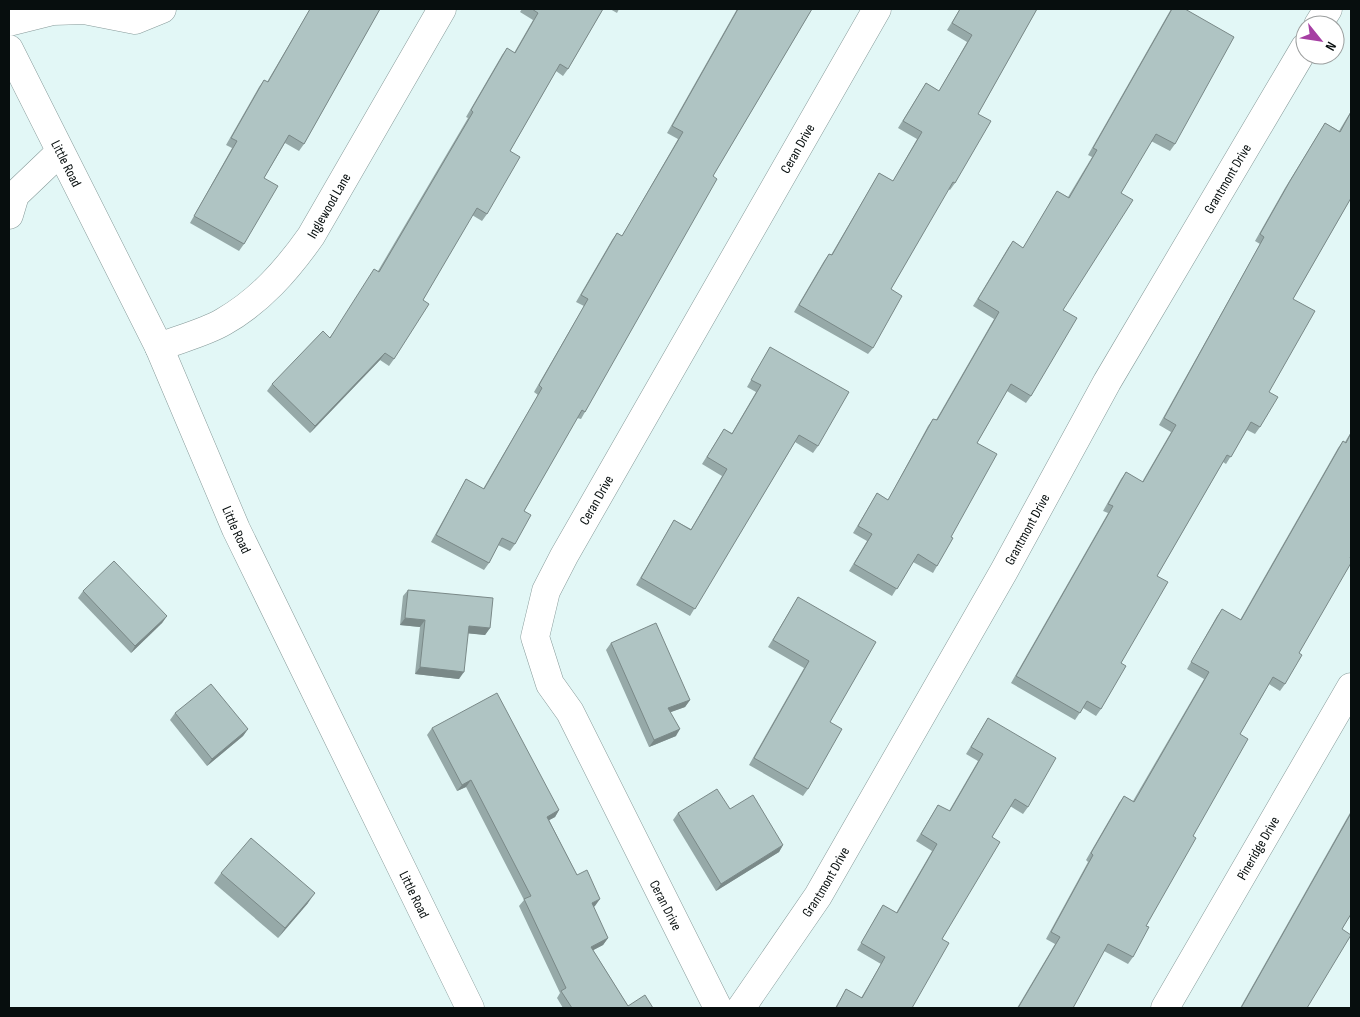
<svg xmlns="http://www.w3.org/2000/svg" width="1360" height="1017" font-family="'Sofia Sans Condensed',sans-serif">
	<rect width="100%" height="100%" fill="#e2f7f6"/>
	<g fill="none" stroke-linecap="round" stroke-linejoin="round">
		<defs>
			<g id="minor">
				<path d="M9,22L53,11L84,10L135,20L162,9"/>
				<path d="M1318,25L1328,9"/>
				<path id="s1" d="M9,49L159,347L236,529L470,1008"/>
				<path d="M9,215L15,195L60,152"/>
				<path id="s2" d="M159,347C179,339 204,333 223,322C260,301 287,270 311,236L442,9"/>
				<path id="s3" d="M718,1008L570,712L550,684L535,637L546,591L564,556L877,9"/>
				<path id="s4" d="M741,1008L818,896L1004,571L1107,382L1305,47"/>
				<path id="s5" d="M1165,1008L1351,687"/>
			</g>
		</defs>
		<use href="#minor" stroke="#879b9a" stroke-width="29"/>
		<use href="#minor" stroke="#fff" stroke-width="28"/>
	</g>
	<g fill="#96a9a8">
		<path d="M310,9H380L304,144L299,151L285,143L264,178L244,244L239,251L190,223L232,148L226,145L259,87L264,80L267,82Z"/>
		<path d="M522,9H603L568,69L563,76L556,71L510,151L487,214L482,221L472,215L423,300L394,359L389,366L380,360L310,433L267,391L272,384L330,337L378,271L468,118L466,117L502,55L507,48L514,53L533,20L520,12Z"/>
		<path d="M610,9H619L617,13Z"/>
		<path d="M737,9H812L713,176L585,412L581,419L577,418L524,511L515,544L510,551L498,545L489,563L484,570L431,542L462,486L466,479L483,489L538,395L534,392L584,306L576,302L612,240L617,233L622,236L678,139L667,133Z"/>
		<path d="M960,9H1037L978,114L955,183L950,190L948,189L891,289L873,348L868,354L794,312L824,261L829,254L831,255L875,180L879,173L893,181L917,139L898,128L926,83L939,91L967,42L947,30Z"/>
		<path d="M1171,9H1185L1175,144L1170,151L1151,141L1121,193L1063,310L1031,396L1026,403L1007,391L977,443L951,537L937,566L933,573L913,562L892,596L849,571L867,541L853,533L877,493L888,500L928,426L933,419L936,420L994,319L973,306L1008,248L1013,241L1023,248L1057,191L1068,197L1092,157L1088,155Z"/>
		<path d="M1351,111V198L1293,299L1260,427L1255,434L1247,430L1226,464L1223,462L1157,576L1121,663L1101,709L1096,716L1083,708L1075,720L1011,683L1108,513L1103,511L1121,479L1126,472L1142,482L1171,432L1159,425L1260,244L1255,241L1285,188L1325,123L1339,131Z"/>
		<path d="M770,347L818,446L813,453L795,442L690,616L636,585L670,527L674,520L691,529L722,476L702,464L724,429L732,433L756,392L747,387Z"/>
		<path d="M1351,432V556L1299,653L1285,684L1280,691L1269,684L1240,734L1193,836L1146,926L1133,957L1128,964L1104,951L1073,1008H1017L1055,944L1046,939L1088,862L1086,860L1119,803L1124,796L1133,801L1204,679L1187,669L1217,616L1222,609L1240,620L1338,448L1343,441L1345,442Z"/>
		<path d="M408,590L490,628L485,635L468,633L459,679L415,674L420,627L400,625L403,596Z"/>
		<path d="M83,591L167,616L162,623L131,653L78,598Z"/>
		<path d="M798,597L830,722L808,789L803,796L749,765L804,668L768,647L794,604Z"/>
		<path d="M611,643L690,700L685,707L670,712L676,736L649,747L606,650Z"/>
		<path d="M175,713L248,729L243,736L207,766L170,720Z"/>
		<path d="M988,718L1028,807L1023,814L1010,806L992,837L942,939L912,1008H835L846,989L861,998L881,964L857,950L879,912L883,905L896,913L932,851L916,841L938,805L949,811L978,761L966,754Z"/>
		<path d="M432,728L559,810L555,817L549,820L577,875L595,906L593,907L608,938L603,945L593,950L628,1006L653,1008H563L557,998L560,993L519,906L524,900L466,787L457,791L427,735Z"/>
		<path d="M730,809L783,845L779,852L716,891L673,820L678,813Z"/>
		<path d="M1351,811V914L1342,929L1307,1008H1240Z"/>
		<path d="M221,873L308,903L278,938L214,883Z"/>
	</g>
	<g fill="#7a8988">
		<path d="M385,353L380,360L310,433L315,426Z"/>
		<path d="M167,616L162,623L131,653L135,646Z"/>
		<path d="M405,618L425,620L420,627L400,625Z"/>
		<path d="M469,626L490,628L485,635L464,633Z"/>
		<path d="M420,667L464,672L459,679L415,674Z"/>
		<path d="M690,700L685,707L663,715L668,708Z"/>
		<path d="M248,729L243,736L207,766L212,759Z"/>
		<path d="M680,729L676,736L649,747L654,740Z"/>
		<path d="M471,780L466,787L457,791L462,785Z"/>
		<path d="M559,810L555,817L542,824L547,817Z"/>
		<path d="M783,845L779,852L716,891L721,884Z"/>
		<path d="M315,893L308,903L278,938L285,928Z"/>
		<path d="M600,899L595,906L587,910L592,903Z"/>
		<path d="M608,938L603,945L586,954L591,947Z"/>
	</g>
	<g fill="#afc4c3" stroke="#7a8988">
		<path d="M310,9H380L304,144L289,135L264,178L278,186L244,244L194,216L237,141L231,138L264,80L268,82Z"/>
		<path d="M532,9H603L568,69L560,64L510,151L520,157L487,214L477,208L423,300L429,304L394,359L385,353L315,426L272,384L323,331L330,338L374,269L379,272L473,112L471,110L507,48L515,53L538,13Z"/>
		<path d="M738,9H812L713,176L717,179L585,412L582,410L524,511L531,515L515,544L502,538L489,563L436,535L466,479L484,489L542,388L539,385L588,299L581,295L617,233L622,236L683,132L672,126Z"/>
		<path d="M960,9H1037L978,114L991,121L955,183L953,182L891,289L902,296L873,348L799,305L829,254L832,255L879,173L893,181L922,132L903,121L926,83L939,91L972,35L952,23Z"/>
		<path d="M1172,9H1185L1234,37L1175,144L1156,134L1121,193L1133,200L1063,310L1077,318L1031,396L1011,384L977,443L997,454L951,537L953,538L937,566L918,554L897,589L854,564L872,534L858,526L877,493L888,500L933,419L937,420L999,312L978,299L1013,241L1023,248L1057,191L1069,198L1097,150L1093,148Z"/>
		<path d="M1351,112V198L1293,299L1315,311L1269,392L1278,397L1260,427L1251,422L1231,457L1227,455L1157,576L1168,582L1121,663L1126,666L1101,709L1087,701L1080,713L1016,676L1113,506L1108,504L1126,472L1143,482L1176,425L1164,418L1264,237L1260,234L1290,181L1325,123L1340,132Z"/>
		<path d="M770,347L849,392L818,446L799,435L695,609L641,578L674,520L691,530L727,469L707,457L724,429L732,434L761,385L751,380Z"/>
		<path d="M1351,433V556L1350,558L1351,559V563L1299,653L1302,655L1285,684L1273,677L1240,734L1248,739L1193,836L1196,838L1146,926L1149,927L1133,957L1108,944L1073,1008H1018L1060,937L1051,932L1093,855L1091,853L1124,796L1134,802L1209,672L1191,662L1222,609L1241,620L1343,441L1346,443Z"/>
		<path d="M114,561L167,616L135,646L83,591Z"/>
		<path d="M408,590L493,598L490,628L469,626L464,672L420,667L425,620L405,618Z"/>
		<path d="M798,597L876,642L830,722L842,729L808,789L754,758L809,661L773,640Z"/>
		<path d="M656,623L690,700L668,708L680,729L654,740L611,643Z"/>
		<path d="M211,684L248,729L212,759L175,713Z"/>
		<path d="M497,693L559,810L547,817L577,875L587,870L600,899L592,903L608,938L591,947L628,1006L645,995L653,1008H572L561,991L566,988L524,899L531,896L471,780L462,785L432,728Z"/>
		<path d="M988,718L1056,758L1028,807L1015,799L992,837L1000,842L942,939L949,943L912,1008H836L846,989L862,998L885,957L861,943L883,905L897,913L937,844L921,834L938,805L950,811L983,754L971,747Z"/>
		<path d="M717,789L730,809L753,795L783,845L721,884L678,813Z"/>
		<path d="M1351,813V914L1342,929L1351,935L1307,1008H1241Z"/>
		<path d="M251,838L315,893L285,928L221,873Z"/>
	</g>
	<g text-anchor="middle" stroke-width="4.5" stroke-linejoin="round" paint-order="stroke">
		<g font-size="14" fill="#070e0e" stroke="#fff">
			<text dy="5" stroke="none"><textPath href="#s3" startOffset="971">Ceran Drive</textPath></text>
			<text dy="5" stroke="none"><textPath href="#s1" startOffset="128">Little Road</textPath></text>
			<text dy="5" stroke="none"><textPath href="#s4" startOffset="962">Grantmont Drive</textPath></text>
			<text dy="5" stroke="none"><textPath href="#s2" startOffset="228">Inglewood Lane</textPath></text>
			<text dy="5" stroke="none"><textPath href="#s3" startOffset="566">Ceran Drive</textPath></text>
			<text dy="5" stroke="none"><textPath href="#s1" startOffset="532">Little Road</textPath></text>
			<text dy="5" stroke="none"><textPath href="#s4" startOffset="558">Grantmont Drive</textPath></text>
			<text dy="5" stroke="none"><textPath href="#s5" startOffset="185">Pineridge Drive</textPath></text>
			<text dy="5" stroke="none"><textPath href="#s4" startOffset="152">Grantmont Drive</textPath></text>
			<text dy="5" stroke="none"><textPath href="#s1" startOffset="938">Little Road</textPath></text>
			<text transform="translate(666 905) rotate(63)" y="5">Ceran Drive</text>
		</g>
	</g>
	<rect width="1360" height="1017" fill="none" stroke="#070e0e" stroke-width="20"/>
	<g transform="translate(1320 40) rotate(120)"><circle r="24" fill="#ffffff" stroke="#9c9f9f"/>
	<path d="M0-4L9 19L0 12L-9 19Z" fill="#a63fa3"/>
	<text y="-8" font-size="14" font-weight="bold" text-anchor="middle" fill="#070e0e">N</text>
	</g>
</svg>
